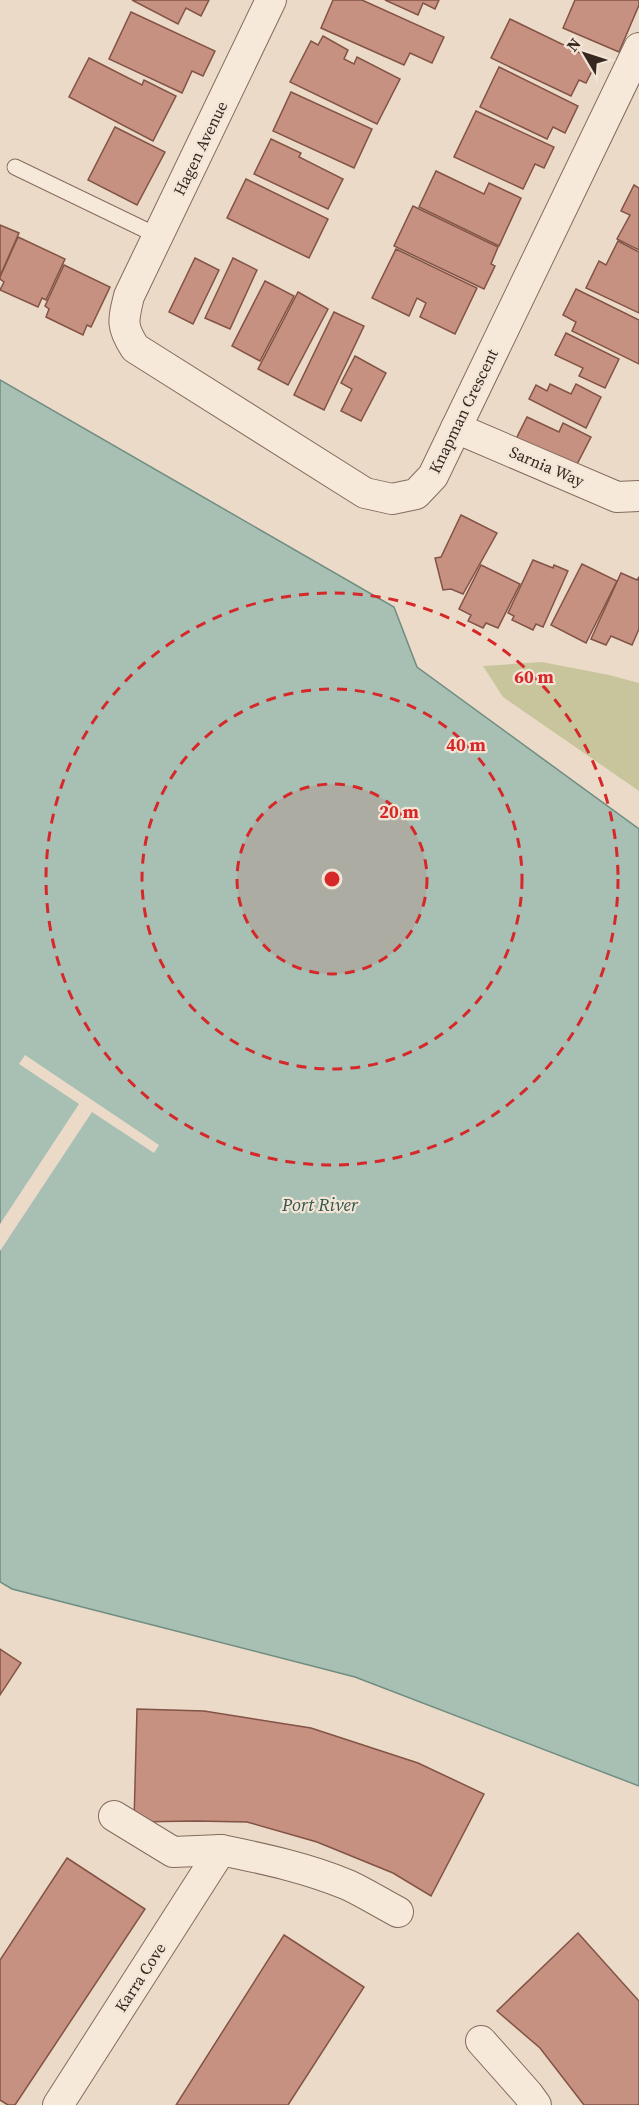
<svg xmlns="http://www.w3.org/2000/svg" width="639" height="2105" font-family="'Source Serif 4',serif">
	<rect width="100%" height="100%" fill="#ebdac7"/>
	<path fill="#c8c59c" d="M542,662L609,675L639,683V791L503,697L483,666Z"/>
	<path fill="#a8bfb4" stroke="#6f8d80" stroke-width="1.5" d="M0,380L394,607L417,667L639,829V1786L355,1677L12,1589L0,1582Z"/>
	<path fill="#ebdac7" d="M25,1055L159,1145L154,1153L92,1112L0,1251V1224L79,1104L19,1064Z"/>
	<g fill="#c69180" stroke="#825346" stroke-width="1.5">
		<path d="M132,0H209L201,16L186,8L178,24Z"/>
		<path d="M333,0H362L444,37L432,63L410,53L404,65L321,28Z"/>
		<path d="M385,0H439L435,9L423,3L418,15Z"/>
		<path d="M575,0H639V5L619,52L563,28Z"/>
		<path d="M131,12L215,51L203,76L192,71L182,93L109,59Z"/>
		<path d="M510,19L597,61L586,83L579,80L571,96L491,58Z"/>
		<path d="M323,36L348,50L344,59L354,64L357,57L400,79L377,124L290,82L311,41L318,45Z"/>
		<path d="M89,58L142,85L144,80L176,96L153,141L69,97Z"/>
		<path d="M499,67L578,106L565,133L553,127L547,139L480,107Z"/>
		<path d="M291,92L372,129L354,168L273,131Z"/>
		<path d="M476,111L554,147L544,168L535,164L523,189L454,157Z"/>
		<path d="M115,127L165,152L137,205L88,180Z"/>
		<path d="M271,139L301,153L299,157L343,179L328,209L254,174Z"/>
		<path d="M436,171L484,194L489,183L521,198L499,246L419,207Z"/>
		<path d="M246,179L328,219L309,258L227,218Z"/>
		<path d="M634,185L639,188V250L617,239L630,215L621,211Z"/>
		<path d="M413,206L498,247L491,264L495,266L484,289L394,246Z"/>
		<path d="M0,225L19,233L1,274H0Z"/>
		<path d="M18,237L65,259L46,300L42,298L38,307L0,290L4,282L0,279V277Z"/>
		<path d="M618,241L639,252V313L586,288L599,261L606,265Z"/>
		<path d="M396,249L477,288L455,334L420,317L426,303L417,298L409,316L372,298Z"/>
		<path d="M195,258L219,270L193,324L169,312Z"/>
		<path d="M233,258L257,270L230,329L205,318Z"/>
		<path d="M64,265L110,287L91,327L87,325L83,335L46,317L49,309L45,306Z"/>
		<path d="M265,281L294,296L260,361L232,346Z"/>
		<path d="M576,289L639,320V364L572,331L576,322L563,315Z"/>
		<path d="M298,292L328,309L288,385L258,369Z"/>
		<path d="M334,312L364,326L324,410L294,395Z"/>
		<path d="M566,333L619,359L605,388L579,376L583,368L555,355Z"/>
		<path d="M355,356L386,373L361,421L341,411L352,389L341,383Z"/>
		<path d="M550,384L571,394L576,384L601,397L586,428L529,399L536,385L547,391Z"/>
		<path d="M527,417L559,432L563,423L591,437L575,468L516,439Z"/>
		<path d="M461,515L497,533L463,594L451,589L443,590L435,558L441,557Z"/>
		<path d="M533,560L553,568L554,565L568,571L543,627L536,624L533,630L512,620L514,616L508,613Z"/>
		<path d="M582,564L617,581L586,643L551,625Z"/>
		<path d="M481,565L520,584L498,628L486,623L483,628L468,621L471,615L459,609Z"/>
		<path d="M621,573L637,580L639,577V629L632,645L611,636L606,645L591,639Z"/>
		<path d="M0,1649L21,1663L0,1695Z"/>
		<path d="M137,1709L204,1711L311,1728L418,1763L484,1794L431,1896L393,1873L317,1842L247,1822L195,1821L134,1822Z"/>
		<path d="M67,1858L145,1909L15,2105H8L0,2100V1960Z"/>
		<path d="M578,1933L639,2001V2105H584L540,2048L497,2011Z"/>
		<path d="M284,1935L364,1987L288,2105H176Z"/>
	</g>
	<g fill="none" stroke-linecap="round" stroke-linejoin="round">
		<defs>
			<path id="service" d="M15,167L158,236"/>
			<g id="minor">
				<path d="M271,0L129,296C123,321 121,326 135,348L365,493L392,499L416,494L433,476L639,48"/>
				<path d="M456,428L617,497L639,496"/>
				<path d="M114,1816L173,1852L221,1850"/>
				<path d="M481,2041L528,2094L536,2105"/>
				<path d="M58,2105L221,1850C265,1859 307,1868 348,1885C365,1893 381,1903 398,1912"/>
			</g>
		</defs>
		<use href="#service" stroke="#856c5e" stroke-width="17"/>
		<use href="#minor" stroke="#856c5e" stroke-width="32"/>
		<use href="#service" stroke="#f6e9da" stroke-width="15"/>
		<use href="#minor" stroke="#f6e9da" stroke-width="30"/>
	</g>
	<circle cx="332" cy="879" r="95" fill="#d62828" fill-opacity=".12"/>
	<g fill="none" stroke="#d62828" stroke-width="3" stroke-dasharray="10 8">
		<circle cx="332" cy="879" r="95"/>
		<circle cx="332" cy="879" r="190"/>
		<circle cx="332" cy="879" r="286"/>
	</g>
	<g text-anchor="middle" stroke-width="4.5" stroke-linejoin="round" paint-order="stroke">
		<g font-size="16" fill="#362720" stroke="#f3e5d6">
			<text transform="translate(200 148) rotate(-64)" y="6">Hagen Avenue</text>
			<text transform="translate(463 411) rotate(-64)" y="6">Knapman Crescent</text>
			<text transform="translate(547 466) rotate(23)" y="6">Sarnia Way</text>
			<text transform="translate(140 1977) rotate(-57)" y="6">Karra Cove</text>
		</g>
		<g font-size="18" font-style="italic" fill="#31554c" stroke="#f3e5d6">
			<text x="320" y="1211">Port River</text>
		</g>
	</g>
	<circle cx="332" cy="879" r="9" fill="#d62828" stroke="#f3e5d6" stroke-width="3"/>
	<g font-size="18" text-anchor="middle" font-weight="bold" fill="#d62828" stroke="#f3e5d6" stroke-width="4.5" stroke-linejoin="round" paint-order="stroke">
		<text x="534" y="683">60 m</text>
		<text x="466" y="751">40 m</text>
		<text x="399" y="818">20 m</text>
	</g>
	<g transform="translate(585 54) rotate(309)" stroke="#f3e5d6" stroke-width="4.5" paint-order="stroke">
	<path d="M0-4.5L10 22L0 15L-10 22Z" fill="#362720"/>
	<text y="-9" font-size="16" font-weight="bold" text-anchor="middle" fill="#362720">N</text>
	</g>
</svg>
